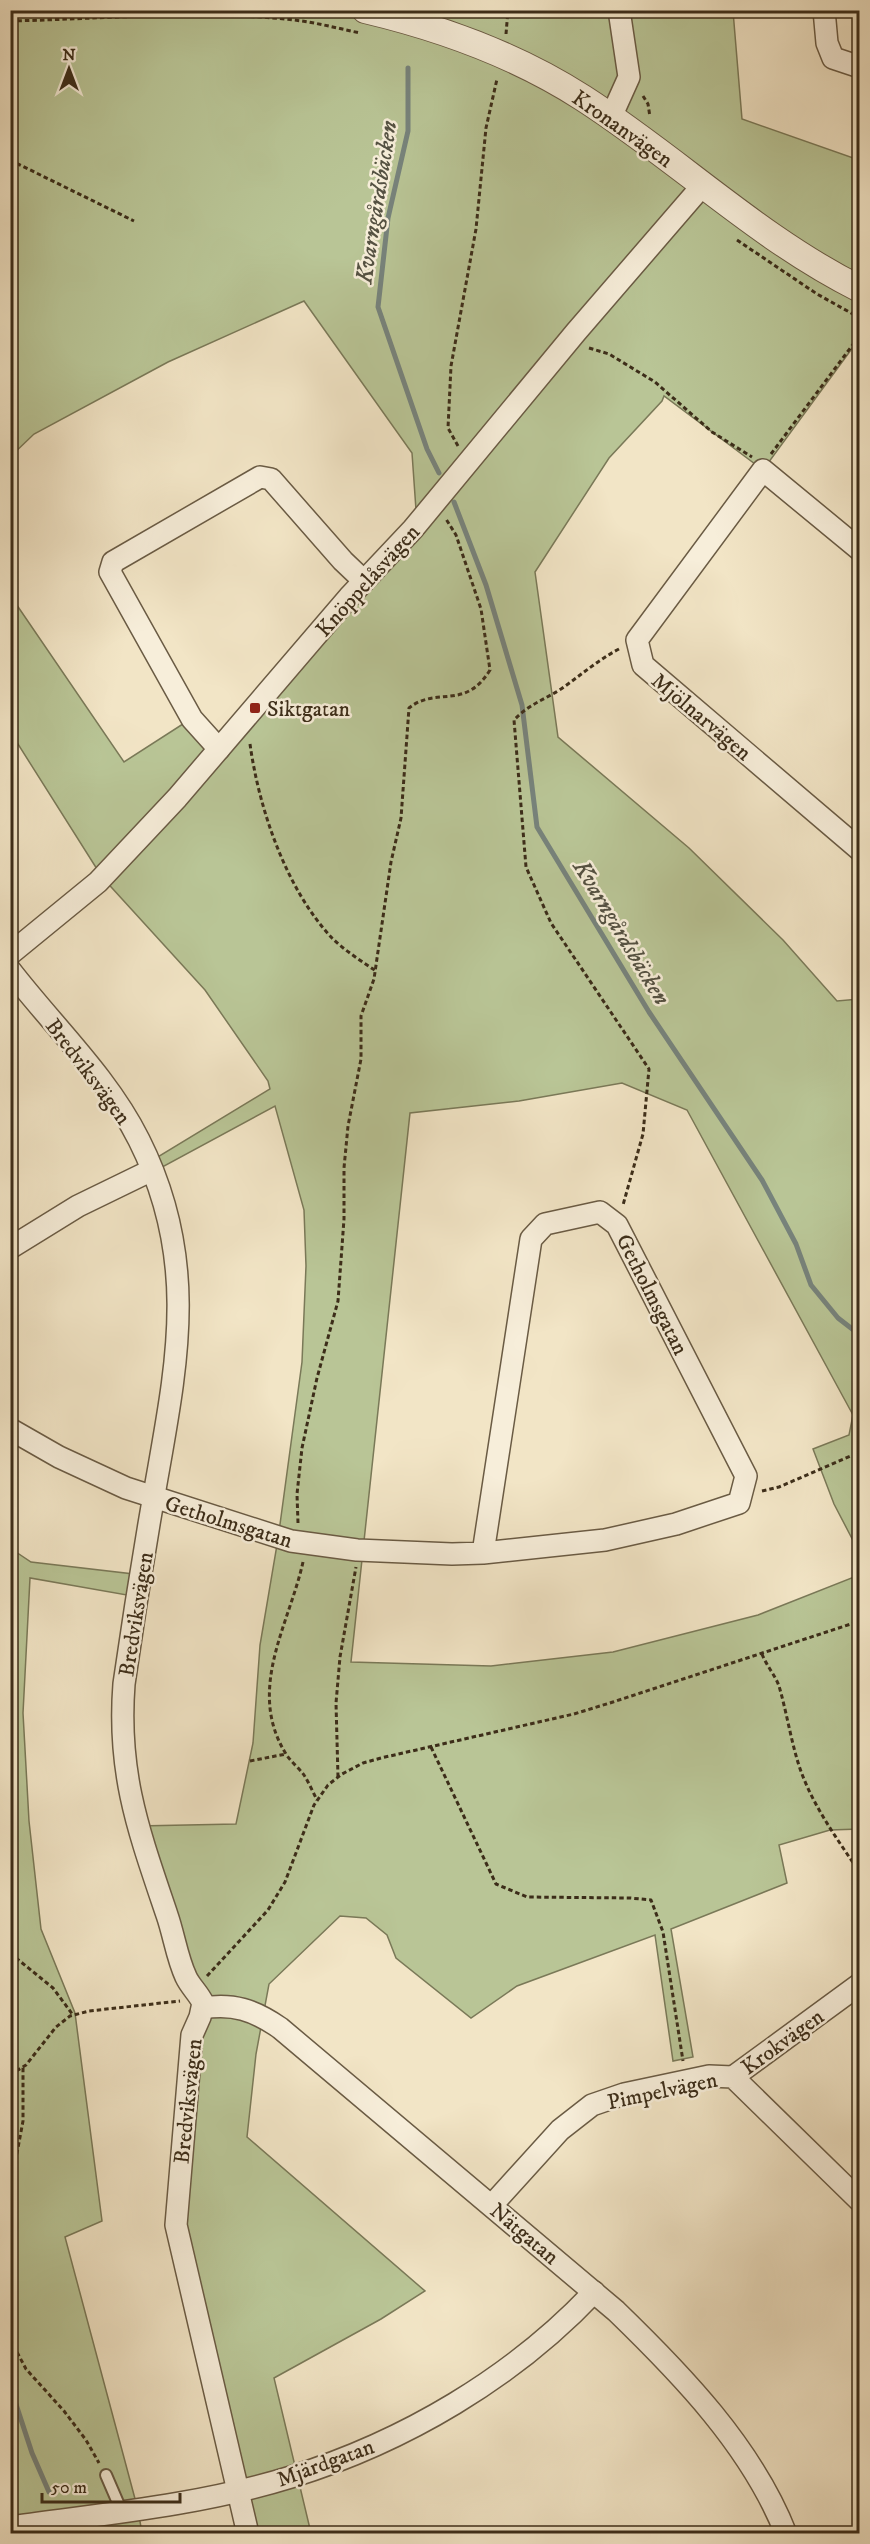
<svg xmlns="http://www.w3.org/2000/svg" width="870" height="2544" font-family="'IM FELL DW Pica',serif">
	<rect width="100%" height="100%" fill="#f2e5c6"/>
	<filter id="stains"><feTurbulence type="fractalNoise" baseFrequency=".00333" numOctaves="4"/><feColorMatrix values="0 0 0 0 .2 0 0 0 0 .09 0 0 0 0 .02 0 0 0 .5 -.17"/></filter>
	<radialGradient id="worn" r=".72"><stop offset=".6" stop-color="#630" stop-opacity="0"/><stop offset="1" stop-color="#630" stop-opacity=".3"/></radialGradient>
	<g fill="#b9c596" stroke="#7a7958" stroke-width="1.5">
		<path d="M11,11H733L742,119L859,160V339L763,470L664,396L662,401L609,458L535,572L558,737L689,848L783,940L837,1001L859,999L860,1135L855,1138L860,1145L859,1552L834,1504L813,1449L849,1435L853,1415L687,1110L622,1083L519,1101L410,1113L351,1662L491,1666L613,1652L758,1615L859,1575V1829L830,1830L779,1845L787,1883L671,1929L693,2057L673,2061L655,1935L517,1986L471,2018L396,1958L387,1935L366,1918L340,1916L269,1984L256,2054L247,2137L425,2291L381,2319L274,2378L311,2533H249L177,2225L198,2022L138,1826L236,1824L253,1743L260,1645L278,1539L302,1362L306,1266L304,1210L275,1106L155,1171L151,1161L270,1089L268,1081L205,990L102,877L11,733L10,595L124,762L186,722L218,750L417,524L412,453L304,301L168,362L34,434L10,457Z"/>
		<path d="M10,1548L31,1562L142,1575L138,1597L30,1578L23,1713L29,1821L41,1929L75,2013L102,2221L65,2237L138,2510L142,2533H87L79,2528L15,2527L11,2508Z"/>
	</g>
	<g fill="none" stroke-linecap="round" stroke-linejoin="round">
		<g stroke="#77837c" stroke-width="5">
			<path d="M408,68V131L388,218L378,307L427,449L439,473"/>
			<path d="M454,502L486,585L522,705L537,827L649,1012L762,1180L796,1244L811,1285L838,1318L860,1335"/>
			<path d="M10,2386L32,2453L49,2492"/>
			<path d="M85,2532L87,2534"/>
		</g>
		<defs>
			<path id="service" d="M106,2475L122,2512"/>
			<g id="minor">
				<path d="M824,10L827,43L833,58L860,67"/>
				<path d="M611,117L629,77L619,10"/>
				<path d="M860,550L763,470L637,640L643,665L860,850"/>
				<path d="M219,749L192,719L110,572L113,562L260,477L271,479L343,561L364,581"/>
				<path d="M10,954L98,882L177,798L349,597L413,529L576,332L702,186"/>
				<path d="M10,970C54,1027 107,1076 139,1140C201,1263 176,1368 154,1495C143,1558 133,1621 124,1684C117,1774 139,1832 167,1915C174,1935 177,1958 186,1977C190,1986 199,1994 203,2003L200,2017L192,2035L176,2225L248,2534"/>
				<path d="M10,1248L78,1206L152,1170"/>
				<path d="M10,1429L59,1457L126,1488L291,1541L357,1550L452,1554L483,1553L605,1540L676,1524L739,1503L746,1476L617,1225L600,1212L545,1224L531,1239L483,1553"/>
				<path d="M203,2008C233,2003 254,2010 280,2028L616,2311C681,2374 752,2447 786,2534"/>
				<path d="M733,2077L860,1984"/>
				<path d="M492,2205L560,2130L592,2105L624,2094L709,2076L733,2077L860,2201"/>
				<path d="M10,2527C104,2514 201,2505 291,2477C404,2442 513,2378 594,2292"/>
			</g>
			<path id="tertiary" d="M365,10C441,28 518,56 583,98C678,159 758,238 860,289"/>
		</defs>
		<use href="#service" stroke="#6a5b44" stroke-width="14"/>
		<use href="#minor" stroke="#6a5b44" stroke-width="24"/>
		<use href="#tertiary" stroke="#6a5b44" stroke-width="28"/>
		<g stroke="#3c2d19" stroke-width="3" stroke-dasharray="4.5 3" stroke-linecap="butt">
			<path d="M10,21C104,19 210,9 302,21C322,24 341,29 360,33"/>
			<path d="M506,34L508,10"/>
			<path d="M643,96L648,104L650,117"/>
			<path d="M10,160L134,221"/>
			<path d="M737,240L817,294L860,318"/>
			<path d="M589,348L609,354L655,382L712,432L752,457"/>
			<path d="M458,446L448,428L451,366L476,229L486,128L497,79"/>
			<path d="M771,454L860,335"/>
			<path d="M619,649C598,660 581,675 561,689C544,700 529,704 514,720L526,867L551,923L649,1069L643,1134L623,1205"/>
			<path d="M250,744C259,809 286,889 332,938C344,950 361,961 376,971"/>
			<path d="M762,1491L779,1487L860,1452"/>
			<path d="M298,1523L297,1494L302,1448L317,1378L338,1301L344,1219V1168L348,1126L361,1059V1016L374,979L391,862L401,818L409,708C436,686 465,711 490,670L481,609L456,535L446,519"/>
			<path d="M303,1562C289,1625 246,1690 286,1754C291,1762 299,1768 304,1775C309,1783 313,1792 317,1800"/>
			<path d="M762,1654C766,1665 775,1675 779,1686C786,1710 790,1735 797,1759C809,1801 836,1837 860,1873"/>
			<path d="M431,1747L496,1884L527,1897L630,1898L651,1900L663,1932L683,2061"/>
			<path d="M250,1761L286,1754"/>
			<path d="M338,1777L336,1703L340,1657L356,1567"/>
			<path d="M10,1953L53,1988L73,2015"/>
			<path d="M207,1976L268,1910L285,1882L314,1805L328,1785L342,1774L363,1763L381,1758L574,1714L613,1702L860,1621"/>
			<path d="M10,2075L26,2065L56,2027L70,2016L89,2011L180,2001"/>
			<path d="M10,2191L23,2121V2067"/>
			<path d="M10,2282V2298"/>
			<path d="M10,2339L26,2369L64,2411L86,2440L99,2463"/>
		</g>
		<use href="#service" stroke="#f7eeda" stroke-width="10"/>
		<use href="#minor" stroke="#f7eeda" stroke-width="21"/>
		<use href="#tertiary" stroke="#f7eeda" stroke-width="26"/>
	</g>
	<rect fill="#8f2418" stroke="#f7eeda" stroke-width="2" x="249" y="702" width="12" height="12" rx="3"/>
	<g text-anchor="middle" stroke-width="5" stroke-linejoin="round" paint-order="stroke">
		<g font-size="22" fill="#3c2d19" stroke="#f7eeda">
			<text transform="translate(623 128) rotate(35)" y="8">Kronanvägen</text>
			<text transform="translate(367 580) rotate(-48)" y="8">Knöppelåsvägen</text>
			<text transform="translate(702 716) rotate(40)" y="8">Mjölnarvägen</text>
			<text transform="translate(89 1071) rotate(53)" y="8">Bredviksvägen</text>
			<text transform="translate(653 1294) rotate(63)" y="8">Getholmsgatan</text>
			<text transform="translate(229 1521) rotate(17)" y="8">Getholmsgatan</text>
			<text transform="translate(135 1614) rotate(-81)" y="8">Bredviksvägen</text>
			<text transform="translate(782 2041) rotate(-36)" y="8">Krokvägen</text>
			<text transform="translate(662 2090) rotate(-12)" y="8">Pimpelvägen</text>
			<text transform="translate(187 2101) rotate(-84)" y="8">Bredviksvägen</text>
			<text transform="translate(525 2233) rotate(40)" y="8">Nätgatan</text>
			<text transform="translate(325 2462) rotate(-20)" y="8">Mjärdgatan</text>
		</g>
		<g font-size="22" fill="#3c2d19" stroke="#f7eeda" text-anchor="start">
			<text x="267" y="716">Siktgatan</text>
		</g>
		<g font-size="24" font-style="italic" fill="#545142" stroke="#f7eeda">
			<text transform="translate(376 202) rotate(-81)" y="8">Kvarngårdsbäcken</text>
			<text transform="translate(622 932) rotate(59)" y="8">Kvarngårdsbäcken</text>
		</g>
	</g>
	<rect width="870" height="2544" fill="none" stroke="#f2e5c6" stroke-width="36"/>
	<rect x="12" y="12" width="846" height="2520" fill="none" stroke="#3c2d19" stroke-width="3"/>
	<rect x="18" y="18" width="834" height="2508" fill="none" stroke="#3c2d19" stroke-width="1.5"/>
	<g transform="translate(69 69)" stroke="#f7eeda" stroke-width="4.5" paint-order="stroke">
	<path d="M0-4.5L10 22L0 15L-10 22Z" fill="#3c2d19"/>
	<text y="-9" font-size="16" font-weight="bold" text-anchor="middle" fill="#3c2d19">N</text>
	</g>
	<path d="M42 2493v9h138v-9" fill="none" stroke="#3c2d19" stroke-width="3"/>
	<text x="51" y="2493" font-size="18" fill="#3c2d19" stroke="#f7eeda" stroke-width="4.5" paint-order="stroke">50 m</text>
	<rect width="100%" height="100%" filter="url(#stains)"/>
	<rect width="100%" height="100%" fill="url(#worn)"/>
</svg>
